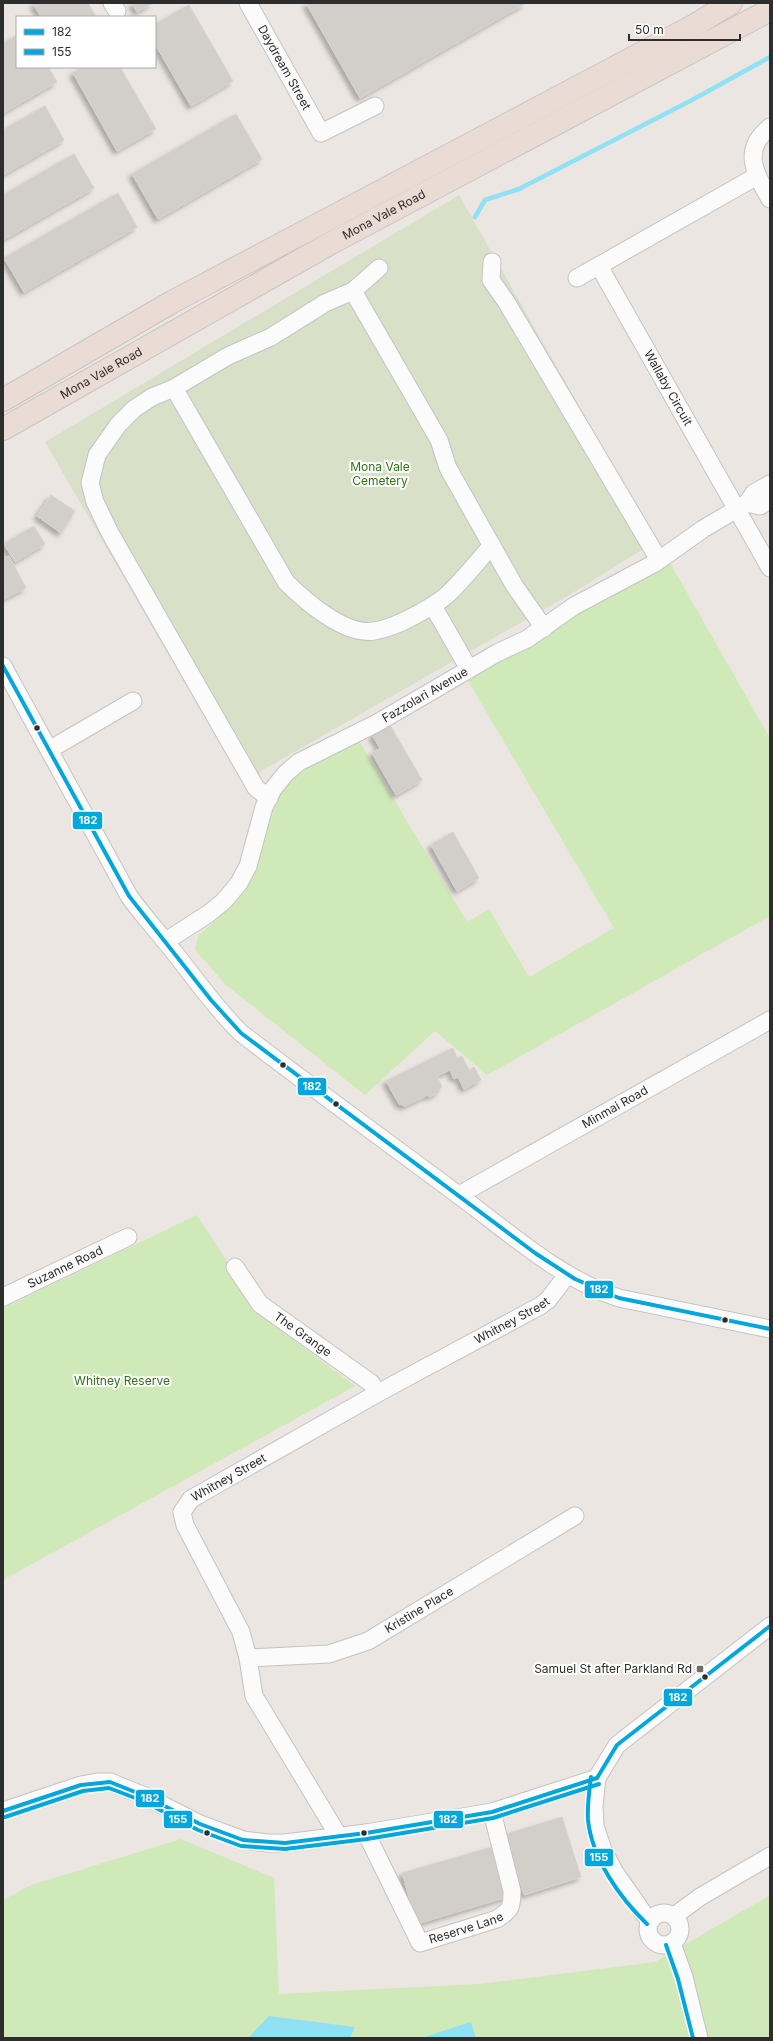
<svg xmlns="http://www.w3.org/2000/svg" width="773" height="2041" font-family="Inter,sans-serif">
	<defs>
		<filter id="shadow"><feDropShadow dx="-3.5" dy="3.5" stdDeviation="2" flood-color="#0004"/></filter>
	</defs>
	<rect width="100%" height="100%" fill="#ebe6e2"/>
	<g fill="#d0e9b8">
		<path d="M669,561L770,738V916L487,1075L435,1031L365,1095L226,985L195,950L198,936L234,904L251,877L278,793L305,768L358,739L467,922L489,909L529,977L614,928L465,676Z"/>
		<path d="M197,1215L263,1317L355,1386L3,1580V1308Z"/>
		<path d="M181,1839L274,1878L279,1994L479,1984L655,1962L770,1895V2038H3V1900L31,1885Z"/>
	</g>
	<path fill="#d9e0c8" d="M459,195L656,541L571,594L261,771L251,797L45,442Z"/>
	<g fill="#8fe1f3">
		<path d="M269,2016L355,2027L350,2038H248Z"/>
		<path d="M471,2022L476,2038H421Z"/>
	</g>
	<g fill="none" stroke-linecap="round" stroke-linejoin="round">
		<path stroke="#8fe1f3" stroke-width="4.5" d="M475,217L485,200L519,189L692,100L770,57"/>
	</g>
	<g fill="#d2cfcb" stroke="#d6d2ce" filter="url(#shadow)">
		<path d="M33,3H88L96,17H41Z"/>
		<path d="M132,3H153L137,12Z"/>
		<path d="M306,3H526L360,98Z"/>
		<path d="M189,5L233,81L191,106L155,44V24Z"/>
		<path d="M17,35V67H48L57,82L3,113V43Z"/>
		<path d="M83,67H120L156,129L117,151L73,73Z"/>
		<path d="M45,106L64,140L3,175V130Z"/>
		<path d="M236,114L262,159L158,219L132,174Z"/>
		<path d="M74,154L94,188L3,240V195Z"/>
		<path d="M118,193L137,227L24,292L4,258Z"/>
		<path d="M51,495L75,511L61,533L37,516Z"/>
		<path d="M34,526L45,544L15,562L4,544Z"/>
		<path d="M9,556L26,588L4,599L3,559Z"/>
		<path d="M390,725L422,780L396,795L372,753L380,748L372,735Z"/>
		<path d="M453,832L479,878L457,891L431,845Z"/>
		<path d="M453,1048L457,1058L462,1056L469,1070L474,1067L481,1080L464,1089L458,1077L454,1079L450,1070L437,1076L442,1087L437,1090L439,1092L429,1097L428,1095L405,1106L399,1104L386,1081Z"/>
		<path d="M562,1817L581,1877L524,1895L506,1834Z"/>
		<path d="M492,1847L507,1897L417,1924L402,1873Z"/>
	</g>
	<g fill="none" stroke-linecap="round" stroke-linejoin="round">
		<defs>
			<g id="minor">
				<path d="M112,3L117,11"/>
				<path id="s1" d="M248,3L321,133L375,106"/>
				<path d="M770,127C741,150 755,173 770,199"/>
				<path d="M492,262L491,280L507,303L659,560"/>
				<path id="s2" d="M599,266L770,568"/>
				<path d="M577,278L757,176"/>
				<path d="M353,291L439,440L448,468L514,585L544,628"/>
				<path d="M174,388L286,582C305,601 345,636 374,631C388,629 401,623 414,616C425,610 437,604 447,595C463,580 477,562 492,545"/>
				<path d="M747,503L760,506L770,500"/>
				<path d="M433,606L469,669"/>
				<path d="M3,666L129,896C140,912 153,926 165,941C191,972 212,1005 241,1033C312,1088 385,1140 457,1194C509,1232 558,1278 619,1298L770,1329"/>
				<path d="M49,750L133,701"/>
				<path d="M269,798L256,788L110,533L95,502L90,483L97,455L118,425L134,409L152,397L174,388L228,356L271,337L325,303L353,291L379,268"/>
				<path id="s3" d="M166,941L208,914L224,901L239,883L248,866L264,807L273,789L286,773L299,762L377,723L497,653L527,639L574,606L655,563L703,529L747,503L754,493L770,484"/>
				<path id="s4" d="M459,1195L770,1020"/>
				<path id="s5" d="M235,1267L260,1304L371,1383L378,1393"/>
				<path id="s6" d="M3,1297L128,1237"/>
				<path id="s7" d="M248,1658L329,1654L368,1641L575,1516"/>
				<path d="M3,1811L81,1785L97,1782H110L145,1796L200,1824L243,1840L268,1843H285L366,1833L492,1812L597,1778"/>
				<path id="s8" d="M366,1833L420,1943L497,1919C511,1910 512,1907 512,1891L492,1812"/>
				<path id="s9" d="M338,1835L254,1696L248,1658L241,1632L185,1525L182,1512L191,1499L378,1393L540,1306L548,1300L567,1275"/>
				<circle cx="664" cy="1929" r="16"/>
				<path d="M674,1916L700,1897L770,1856"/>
				<path d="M651,1920L644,1914L614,1871L603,1850L595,1826L594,1805L597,1778L617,1745L770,1626"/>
				<path d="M672,1943L684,1977L699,2038"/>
			</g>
			<g id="highway">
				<path d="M3,400L172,302L695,25L731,3"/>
				<path id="s10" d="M3,429L331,243L770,10"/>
			</g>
		</defs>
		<use href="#minor" stroke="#c4c3c3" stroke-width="19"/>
		<use href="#highway" stroke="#c6c4c3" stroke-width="24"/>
		<use href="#minor" stroke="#fcfbfb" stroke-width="17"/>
		<use href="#highway" stroke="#eadcd4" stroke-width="22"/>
		<defs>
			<g id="bus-1">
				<path d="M3,666L129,896L211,1000L241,1033L535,1253L575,1279L619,1298L770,1329"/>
				<path d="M597,1778L617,1745L770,1626"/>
				<path d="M3,1811L81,1785L110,1782L145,1796L200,1824L243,1840L285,1843L366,1833L492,1812L597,1778"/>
			</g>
			<g id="bus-2">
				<path d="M591,1777C589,1792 587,1806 588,1820C592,1859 620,1898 647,1924"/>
				<path d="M5,1817L83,1791L109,1788L143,1801L198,1830L241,1846L285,1849L367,1839L493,1818L599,1784"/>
				<path d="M666,1945L678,1979L693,2038"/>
			</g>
		</defs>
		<use href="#bus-1" stroke="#fff" stroke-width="7"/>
		<use href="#bus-2" stroke="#fff" stroke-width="7"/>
		<use href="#bus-1" stroke="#04a7dc" stroke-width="4"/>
		<use href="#bus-2" stroke="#04a7dc" stroke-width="4"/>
	</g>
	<g fill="#2d2d2d" stroke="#fff" stroke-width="1.5">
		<circle cx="37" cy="728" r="3.5"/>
		<circle cx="283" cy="1065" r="3.5"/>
		<circle cx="336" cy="1104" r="3.5"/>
		<circle cx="725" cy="1320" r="3.5"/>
		<circle cx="705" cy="1677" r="3.5"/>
		<circle cx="207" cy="1833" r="3.5"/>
		<circle cx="364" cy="1833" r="3.5"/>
	</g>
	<rect fill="#706e6c" stroke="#fff" stroke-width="1.5" x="696" y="1665" width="8" height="8" rx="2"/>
	<g text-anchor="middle" stroke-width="4" stroke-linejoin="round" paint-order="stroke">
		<g font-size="12" fill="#2d2d2d" stroke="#fff">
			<text dy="4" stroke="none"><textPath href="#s1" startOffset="74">Daydream Street</textPath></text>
			<text dy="4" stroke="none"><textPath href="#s10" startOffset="437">Mona Vale Road</textPath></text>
			<text dy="4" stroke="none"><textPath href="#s10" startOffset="113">Mona Vale Road</textPath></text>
			<text dy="4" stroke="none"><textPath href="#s2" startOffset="140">Wallaby Circuit</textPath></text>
			<text dy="4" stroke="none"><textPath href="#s3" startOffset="375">Fazzolari Avenue</textPath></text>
			<text dy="4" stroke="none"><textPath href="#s4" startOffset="179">Minmai Road</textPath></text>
			<text dy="4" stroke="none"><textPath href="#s6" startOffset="69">Suzanne Road</textPath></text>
			<text dy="4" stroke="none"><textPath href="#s9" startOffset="745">Whitney Street</textPath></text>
			<text dy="4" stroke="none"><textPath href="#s5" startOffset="97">The Grange</textPath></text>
			<text dy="4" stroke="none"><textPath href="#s9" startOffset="421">Whitney Street</textPath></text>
			<text dy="4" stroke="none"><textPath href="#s7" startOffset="182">Kristine Place</textPath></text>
			<text dy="4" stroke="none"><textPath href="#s8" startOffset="171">Reserve Lane</textPath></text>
		</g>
		<g font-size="12" fill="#2e7313" stroke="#fff">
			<text x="380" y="471">Mona Vale<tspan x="380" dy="14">Cemetery</tspan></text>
			<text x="122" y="1385">Whitney Reserve</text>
		</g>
		<g font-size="12" fill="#2d2d2d" stroke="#fff" text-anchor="end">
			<text x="692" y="1673">Samuel St after Parkland Rd</text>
		</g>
	</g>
	<g stroke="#fff" stroke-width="1.5">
		<rect x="72" y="811" width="31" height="19" rx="4" fill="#04a7dc"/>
		<rect x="297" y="1077" width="30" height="19" rx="4" fill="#04a7dc"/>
		<rect x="584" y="1280" width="30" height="19" rx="4" fill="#04a7dc"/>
		<rect x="663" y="1688" width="30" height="19" rx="4" fill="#04a7dc"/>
		<rect x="135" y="1789" width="30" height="19" rx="4" fill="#04a7dc"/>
		<rect x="433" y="1810" width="31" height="19" rx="4" fill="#04a7dc"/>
		<rect x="163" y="1810" width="30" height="19" rx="4" fill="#04a7dc"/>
		<rect x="584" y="1848" width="30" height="19" rx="4" fill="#04a7dc"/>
	</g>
	<g font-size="11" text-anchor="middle" font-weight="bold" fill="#fff">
		<text x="88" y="824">182</text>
		<text x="312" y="1090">182</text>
		<text x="599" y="1293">182</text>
		<text x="678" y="1701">182</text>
		<text x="150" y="1802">182</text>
		<text x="448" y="1823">182</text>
		<text x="178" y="1823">155</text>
		<text x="599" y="1861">155</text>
	</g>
	<rect width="773" height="2041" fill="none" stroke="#2d2d2d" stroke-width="8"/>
	<rect x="16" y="16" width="140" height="52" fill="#ffffff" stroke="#ababab"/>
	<rect x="24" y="29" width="20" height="6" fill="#04a7dc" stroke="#ababab"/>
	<text x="52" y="36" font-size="12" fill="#2d2d2d">182</text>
	<rect x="24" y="49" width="20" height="6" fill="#04a7dc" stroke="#ababab"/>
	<text x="52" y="56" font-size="12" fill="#2d2d2d">155</text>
	<path d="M629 34v6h111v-6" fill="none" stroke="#2d2d2d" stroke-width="2"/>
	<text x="635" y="34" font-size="12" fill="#2d2d2d" stroke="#ffffff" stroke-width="3" paint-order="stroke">50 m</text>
</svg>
